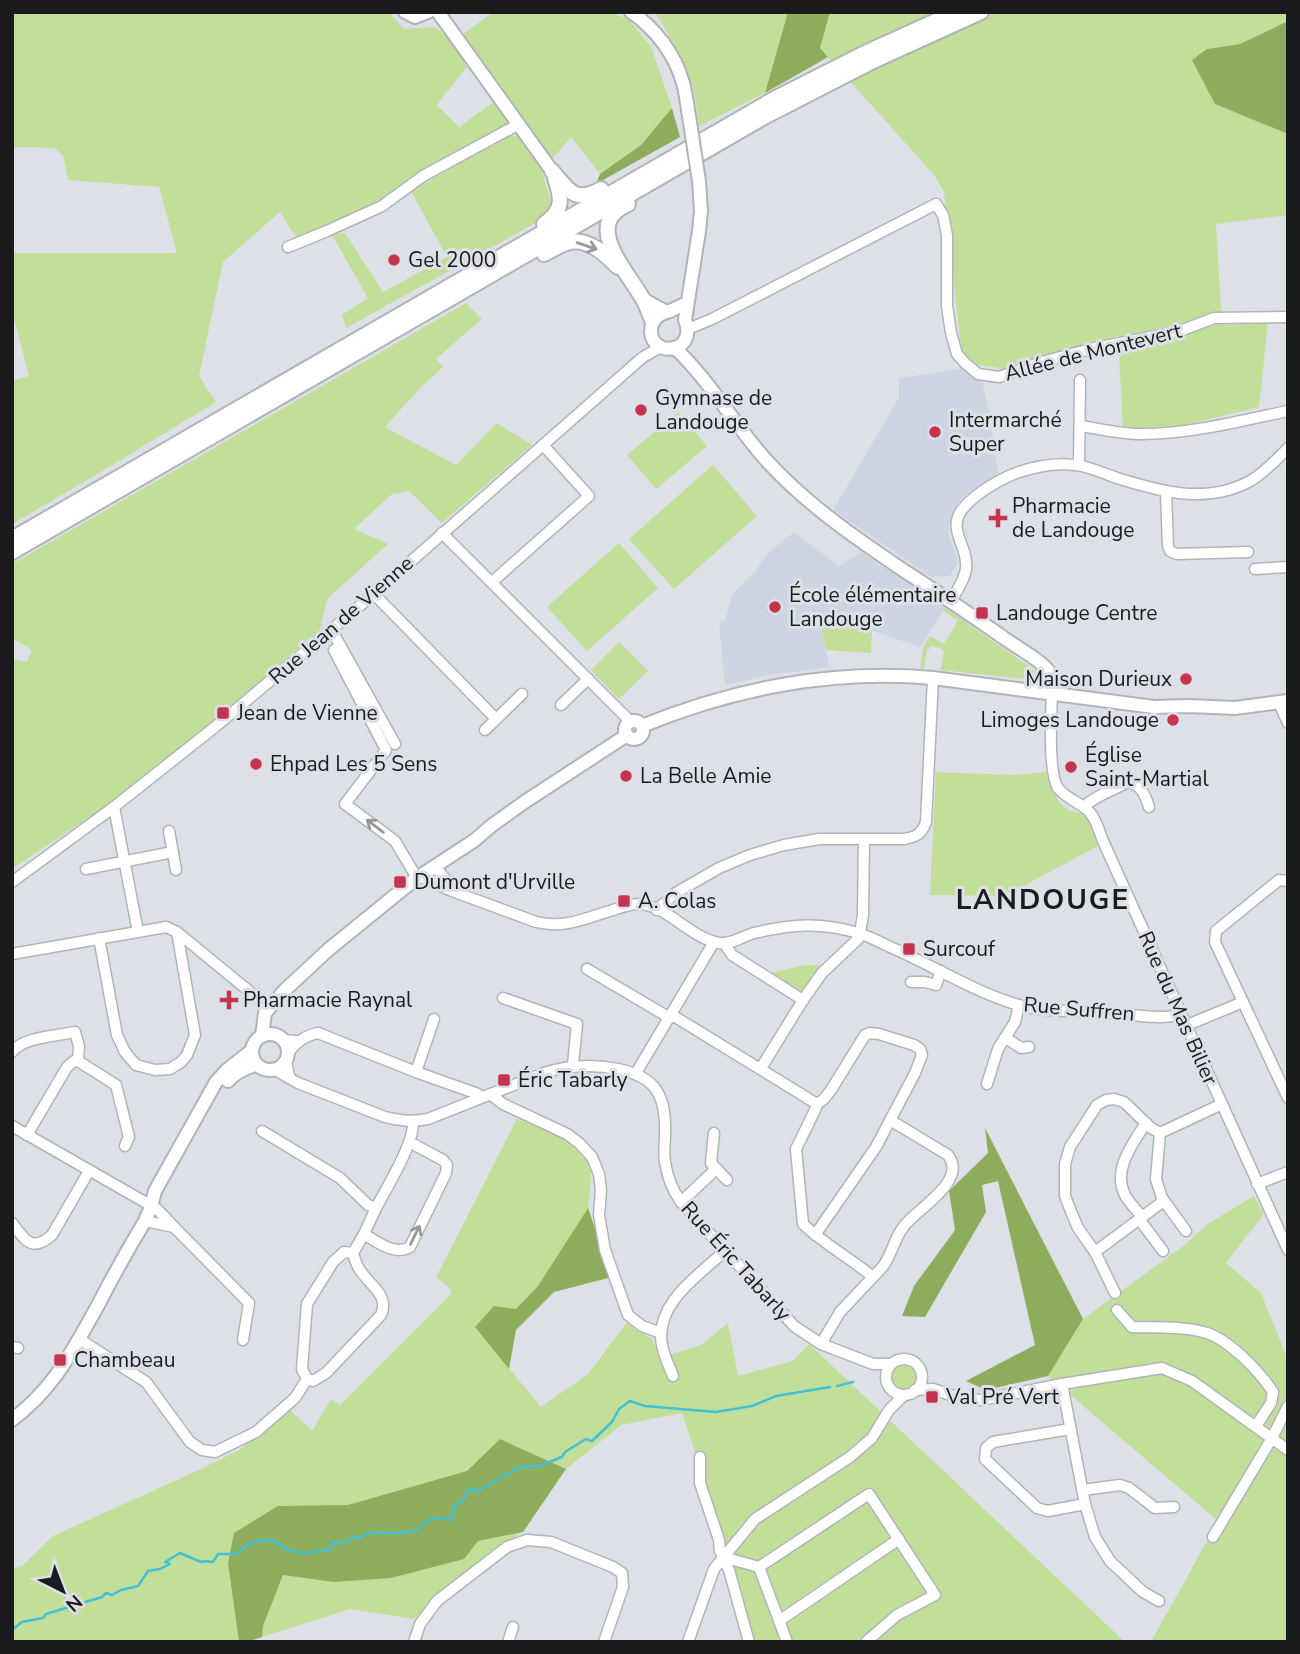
<svg xmlns="http://www.w3.org/2000/svg" width="1300" height="1654" font-family="'Nunito Sans',sans-serif">
	<rect width="100%" height="100%" fill="#dde0e6"/>
	<g fill="#ced5e2">
		<path d="M967,368L981,377L991,420L998,474L971,490L959,502L952,513L948,532L958,562L950,576L932,577L833,510L899,398V378Z"/>
		<path d="M794,532L839,566L861,552L945,608L920,647L825,615L819,616L829,667L764,676L725,685L719,622L725,620L733,593L754,573L768,553Z"/>
	</g>
	<g fill="#c2df9a">
		<path d="M12,12H389L404,29L435,27L449,38L467,66L437,105L459,127L495,101L509,120L505,127L416,176L366,208L296,237L280,212L223,262L199,376L216,402L89,479L12,524V381L29,376L12,311V253H177L159,187L68,180L63,155L54,148L12,147Z"/>
		<path d="M494,12H609L628,19L651,47L672,108L641,145L600,174L571,137L553,158L546,152L461,35Z"/>
		<path d="M655,12H788L765,93L699,126L694,90L680,54Z"/>
		<path d="M830,12H1288V21L1240,44L1207,49L1215,104L1288,134V215L1216,224L1222,325L1268,323L1259,407L1185,425L1123,429L1118,336L1005,369L973,364L961,348L944,192L934,175L820,48Z"/>
		<path d="M507,135L520,136L542,171L552,206L543,219L346,328L342,315L368,298L332,235L345,233L383,292L447,257L411,191Z"/>
		<path d="M466,303L482,319L436,359L443,367L420,388L385,427L456,465L497,423L532,445L442,523L409,491L392,494L354,529L388,544L327,599L320,630L134,787L12,869V659L27,662L32,650L12,638V564Z"/>
		<path d="M678,412L707,446L656,489L627,455Z"/>
		<path d="M713,465L757,516L674,589L629,539Z"/>
		<path d="M619,543L658,588L587,651L547,607Z"/>
		<path d="M945,608L1037,672L1033,680L941,670L944,651L941,650V648L930,646V649H927L924,668L920,669L923,648L930,636L944,644L958,620L943,611Z"/>
		<path d="M825,615L872,631L871,653L826,650L819,616Z"/>
		<path d="M619,642L648,671L619,699L591,670Z"/>
		<path d="M1053,771C1052,797 1059,813 1088,814L1098,846L1005,896L930,895L936,772L1017,775Z"/>
		<path d="M805,965H816L822,967L802,991L797,990L771,973Z"/>
		<path d="M517,1119L562,1136L592,1166L588,1208L538,1286L516,1309L475,1327L541,1407L588,1374L627,1322L652,1339L660,1358L701,1345L728,1323L738,1376L793,1361L809,1344L1125,1642H755L722,1532L682,1413L621,1425L566,1469L500,1440L467,1471L348,1505L278,1506L228,1563L239,1642H12V1569L23,1565L53,1536L199,1470L239,1450L290,1410L312,1431L331,1399L340,1405L450,1295L451,1289L436,1277Z"/>
		<path d="M1254,1196L1264,1214L1226,1263L1261,1293L1288,1360V1642H1151L1218,1521L1048,1376L1083,1319L1186,1244L1209,1223Z"/>
		<circle cx="904" cy="1377" r="14"/>
		<path d="M523,1532L488,1553L414,1619L350,1609L262,1637L263,1626L283,1575L333,1582L478,1541Z"/>
	</g>
	<g fill="#8dac5c">
		<path d="M788,12H830L820,48L828,57L765,93Z"/>
		<path d="M1288,21V134L1215,104L1192,60L1207,49L1240,44Z"/>
		<path d="M672,108L680,137L596,184L600,174L641,145Z"/>
		<path d="M985,1128L1083,1319L1048,1376L986,1390L966,1381L1035,1345L998,1181L982,1185L986,1212L925,1317L902,1316L914,1286L955,1230L949,1191L988,1153Z"/>
		<path d="M588,1208L612,1277L554,1292L516,1330L509,1369L475,1327L494,1306L516,1309L538,1286Z"/>
		<path d="M500,1439L566,1469L523,1532L478,1541L464,1559L391,1578L333,1582L283,1575L263,1626L262,1637L247,1642H239L228,1563L234,1533L278,1506L348,1505L467,1471Z"/>
	</g>
	<g fill="none" stroke-linecap="round" stroke-linejoin="round">
		<g stroke="#41c0d6" stroke-width="2.5">
			<path d="M837,1386L853,1382"/>
			<path d="M12,1630L22,1622L43,1618L46,1614L102,1597L106,1593L112,1595L121,1590L138,1586L148,1571L160,1569L170,1564L165,1562L180,1553L201,1562L205,1561L213,1562L218,1554H237C247,1542 258,1540 273,1540C292,1556 306,1554 330,1550L332,1542L345,1543L355,1536L360,1538C371,1530 382,1533 395,1533C402,1534 411,1531 418,1530C429,1517 434,1517 450,1520L453,1515V1508L465,1498L468,1490L472,1488L476,1492L518,1468L542,1465L562,1457L565,1452L586,1439L592,1441L612,1422L619,1409L630,1401L645,1406L716,1412L752,1406L776,1396L830,1387"/>
		</g>
		<defs>
			<g id="minor">
				<path d="M288,247L327,231L382,206L423,176L519,124"/>
				<path d="M688,329L712,319L936,204L943,215L947,235V306L951,333L957,354L965,363L978,374L999,377L1042,362L1090,349L1180,331L1214,318L1288,317"/>
				<path d="M1081,426C1100,429 1120,434 1141,434C1190,434 1240,421 1288,411"/>
				<path d="M1079,465L1080,380"/>
				<path d="M1166,492L1168,546L1170,551L1176,554L1248,552"/>
				<path d="M442,533L631,722"/>
				<path d="M1255,569L1288,567"/>
				<path d="M492,582L589,496L543,445"/>
				<path d="M374,594L496,719"/>
				<path d="M951,601C957,590 968,575 966,562C965,544 949,529 961,511C970,499 986,488 999,481C1022,468 1055,461 1082,466C1094,469 1106,474 1117,478C1162,492 1208,505 1252,480C1266,471 1276,460 1288,448"/>
				<path d="M331,629L395,744"/>
				<path d="M341,647L334,650L386,750L345,804L395,841L417,878"/>
				<path d="M1052,694C1051,714 1048,773 1058,788C1065,797 1076,801 1085,808C1096,816 1098,829 1103,841L1288,1250"/>
				<path d="M1279,703L1288,723"/>
				<path d="M561,705L588,679"/>
				<path d="M485,730L522,694"/>
				<path d="M114,807L138,932"/>
				<path d="M1084,807C1094,796 1114,790 1128,782C1141,785 1145,794 1149,807"/>
				<path d="M169,831L176,870"/>
				<path d="M435,867L456,891"/>
				<path d="M86,869L173,852"/>
				<path d="M421,876L428,881L452,891L536,922C565,929 586,918 613,910C621,907 630,904 639,904C667,905 690,938 719,943C731,945 743,936 754,933C792,924 821,922 858,933C868,936 878,941 888,946C930,964 969,989 1012,1003C1044,1014 1080,1010 1112,1013C1132,1014 1163,1021 1180,1014"/>
				<path d="M12,882L114,807L215,727L374,594L643,357L661,347"/>
				<path d="M657,910L674,894L719,868L750,855L784,845L819,839H904C916,837 922,834 926,822L933,678"/>
				<path d="M99,938L117,1035L125,1052L136,1065L155,1070L170,1069L181,1062L187,1055L195,1035L177,932"/>
				<path d="M724,943L732,955L803,1000"/>
				<path d="M12,954L166,927L177,932L266,1005L271,1007"/>
				<path d="M587,969L670,1018"/>
				<path d="M911,982H925L936,985L941,971"/>
				<path d="M503,998L577,1024L573,1065"/>
				<path d="M1243,1002L1288,1098"/>
				<path d="M672,1015L817,1104"/>
				<path d="M1185,1026L1243,1002L1215,942L1216,931L1279,880L1288,881"/>
				<path d="M1006,1038L1021,1048L1029,1047"/>
				<path d="M283,1040L297,1041"/>
				<path d="M12,1052C23,1037 56,1036 75,1032L79,1046L78,1061"/>
				<path d="M288,1053C297,1042 304,1036 318,1033L416,1072L478,1094L481,1097"/>
				<path d="M286,1061L289,1076"/>
				<path d="M761,1068L803,1000L822,973L859,938L863,915L864,839"/>
				<path d="M275,1070L298,1083L385,1117C401,1121 412,1122 428,1119L544,1073C569,1065 593,1064 618,1069C651,1076 664,1090 665,1124C666,1137 663,1150 665,1162C667,1175 673,1191 681,1202L794,1326L821,1344L873,1364H891"/>
				<path d="M416,1072L434,1019"/>
				<path d="M636,1073L714,942"/>
				<path d="M987,1084L998,1049L1015,1022L1019,1005"/>
				<path d="M490,1094L503,1104L567,1134L579,1143L592,1157L599,1174L601,1190L599,1215L605,1250L628,1315L642,1326L661,1333"/>
				<path d="M817,1104L816,1108L796,1149L803,1224C824,1244 850,1258 873,1277L840,1312L821,1344"/>
				<path d="M12,1126L157,1209L174,1227L145,1221"/>
				<path d="M262,1131L340,1178L368,1205L376,1208C387,1187 414,1144 413,1122"/>
				<path d="M714,1133L711,1163L727,1180"/>
				<path d="M27,1135L67,1067L74,1061H78L116,1085L129,1137L125,1146"/>
				<path d="M1257,1184L1288,1172"/>
				<path d="M1162,1198L1186,1231"/>
				<path d="M681,1202L716,1169"/>
				<path d="M376,1208L364,1234C377,1242 395,1256 410,1247L446,1173L447,1165L443,1160L409,1142"/>
				<path d="M1142,1217C1137,1210 1129,1203 1125,1195C1112,1170 1133,1143 1146,1123"/>
				<path d="M1139,1219L1163,1251"/>
				<path d="M12,1223C25,1240 32,1253 52,1235L89,1171"/>
				<path d="M174,1227L249,1303L243,1340"/>
				<path d="M815,1235L876,1147L915,1073L922,1055L920,1049L914,1045L879,1034L870,1033L865,1035L831,1090L824,1099L817,1104"/>
				<path d="M1095,1252L1161,1203L1162,1198L1156,1179L1160,1133"/>
				<path d="M873,1277C877,1273 881,1269 884,1265C892,1253 895,1237 904,1226C918,1208 968,1181 948,1155L890,1120"/>
				<path d="M1115,1293L1095,1252L1078,1228L1072,1214L1065,1196V1164L1070,1147L1097,1105L1106,1100L1114,1099L1124,1102L1151,1128L1160,1133L1222,1104"/>
				<path d="M1117,1310L1132,1327C1155,1328 1181,1326 1203,1332C1227,1337 1260,1372 1273,1392L1271,1403L1256,1426"/>
				<path d="M79,1339L146,1382L190,1442L202,1450L215,1452L256,1432L295,1398L307,1379"/>
				<path d="M12,1347L18,1348"/>
				<circle cx="904" cy="1377" r="18"/>
				<path d="M673,1376C669,1366 664,1356 662,1345C654,1304 699,1275 726,1250"/>
				<path d="M307,1379L313,1381L326,1373L381,1315C390,1295 369,1285 360,1270C356,1265 355,1259 353,1253L364,1234"/>
				<path d="M307,1379L302,1369L307,1304L333,1262L344,1252L353,1253"/>
				<path d="M1062,1384L1085,1504L1095,1537L1110,1561L1143,1592L1159,1601"/>
				<path d="M915,1390L933,1389L962,1399L981,1400L1062,1384L1162,1368L1192,1381L1288,1450"/>
				<path d="M1070,1429L993,1442L986,1448L985,1459L1037,1508L1048,1511L1085,1504"/>
				<path d="M700,1457V1483L719,1540L720,1551L729,1570L749,1642"/>
				<path d="M1083,1490L1120,1485L1129,1488L1155,1508L1174,1507"/>
				<path d="M1213,1537L1272,1438L1288,1406"/>
				<path d="M723,1557L759,1567L787,1642"/>
				<path d="M759,1567L869,1494L935,1595L897,1615L866,1642"/>
				<path d="M779,1621L899,1539"/>
				<path d="M414,1642L420,1624L437,1601L507,1547L527,1540L551,1542L613,1567L622,1573L623,1587L604,1642"/>
				<path d="M508,1642L513,1627"/>
				<path d="M688,1642L714,1569L755,1519L850,1457L872,1438L889,1410L904,1395"/>
			</g>
			<g id="major">
				<path d="M405,12L415,17L428,12"/>
				<path d="M438,12L552,171"/>
				<path d="M631,12C655,28 675,54 683,83C686,93 687,105 689,116"/>
				<path d="M687,303C682,305 677,308 672,310C667,313 662,312 657,317C653,320 651,326 651,332C653,359 698,352 685,320L699,231L701,211L699,181"/>
				<path d="M675,348C710,381 734,424 766,460C805,503 854,537 903,570C937,592 971,615 1004,638C1019,649 1040,659 1051,674C1056,680 1053,687 1052,694"/>
				<circle cx="634" cy="730" r="9"/>
				<path d="M642,726C734,688 834,669 933,678L1154,707L1189,706L1235,708L1288,701"/>
				<circle cx="270" cy="1052" r="18"/>
				<path d="M262,1036L265,1013L285,990L328,950L414,880L475,840L491,826L523,803L627,735"/>
				<path d="M228,1081C235,1073 245,1068 256,1065"/>
				<path d="M12,1420C55,1387 71,1353 97,1307C112,1278 128,1249 145,1221L151,1207L155,1191L216,1082L227,1070L251,1051"/>
			</g>
			<g id="highway">
				<path d="M552,171C569,190 574,204 601,189"/>
				<path d="M628,204C622,207 614,212 611,217C596,241 634,281 644,301C648,308 649,315 653,321"/>
				<path d="M544,224C564,210 562,199 555,178"/>
				<path d="M544,254C552,250 561,244 570,242C589,238 606,255 618,267"/>
				<path d="M644,301L664,312"/>
				<path d="M12,539L774,99L865,53L956,12"/>
				<path d="M12,552L764,117L869,63L981,12"/>
			</g>
		</defs>
		<use href="#minor" stroke="#b0b4b9" stroke-width="13"/>
		<use href="#major" stroke="#b0b4b9" stroke-width="16"/>
		<use href="#highway" stroke="#b0b4b9" stroke-width="18"/>
		<use href="#minor" stroke="#fff" stroke-width="10"/>
		<use href="#major" stroke="#fff" stroke-width="12"/>
		<use href="#highway" stroke="#fff" stroke-width="14"/>
		<defs>
			<path id="major-bridge" d="M689,116L699,181"/>
		</defs>
		<use href="#major-bridge" stroke="#b0b4b9" stroke-width="16" stroke-linecap="butt"/>
		<use href="#major-bridge" stroke="#fff" stroke-width="12"/>
	</g>
	<defs><path id="oneway-shaft" d="M-6 0H5M1.5-3L5.5 0L1.5 3" fill="none" stroke-width="1.6" stroke-linecap="round" stroke-linejoin="round" transform="scale(1.75)"/></defs>
	<g stroke="#989899">
		<use href="#oneway-shaft" transform="translate(587 246) rotate(19)"/>
		<use href="#oneway-shaft" transform="translate(375 826) rotate(-143)"/>
		<use href="#oneway-shaft" transform="translate(415 1235) rotate(-64)"/>
	</g>
	<g fill="#c5344e" stroke="#dde0e6" stroke-width="2.5">
		<circle cx="394" cy="260" r="7"/>
		<circle cx="641" cy="410" r="7"/>
		<circle cx="935" cy="432" r="7"/>
		<path d="M994.5 507.5h7v7h7v7h-7v7h-7v-7h-7v-7h7z"/>
		<circle cx="775" cy="607" r="7"/>
		<rect x="975" y="606" width="14" height="14" rx="3.5"/>
		<circle cx="1186" cy="679" r="7"/>
		<rect x="216" y="706" width="14" height="14" rx="3.5"/>
		<circle cx="1173" cy="720" r="7"/>
		<circle cx="256" cy="764" r="7"/>
		<circle cx="1071" cy="767" r="7"/>
		<circle cx="626" cy="776" r="7"/>
		<rect x="393" y="875" width="14" height="14" rx="3.5"/>
		<rect x="617" y="894" width="14" height="14" rx="3.5"/>
		<rect x="902" y="942" width="14" height="14" rx="3.5"/>
		<path d="M225.5 989.5h7v7h7v7h-7v7h-7v-7h-7v-7h7z"/>
		<rect x="497" y="1073" width="14" height="14" rx="3.5"/>
		<rect x="53" y="1353" width="14" height="14" rx="3.5"/>
		<rect x="925" y="1390" width="14" height="14" rx="3.5"/>
	</g>
	<g text-anchor="middle" stroke-width="6" stroke-linejoin="round" paint-order="stroke">
		<g font-size="21" fill="#191b1d" stroke="#dde0e6" text-anchor="start">
			<text x="408" y="267">Gel 2000</text>
			<text x="655" y="405">Gymnase de<tspan x="655" dy="24">Landouge</tspan></text>
			<text x="949" y="427">Intermarché<tspan x="949" dy="24">Super</tspan></text>
			<text x="1012" y="513">Pharmacie<tspan x="1012" dy="24">de Landouge</tspan></text>
			<text x="789" y="602">École élémentaire<tspan x="789" dy="24">Landouge</tspan></text>
			<text x="996" y="620">Landouge Centre</text>
			<text x="1172" y="686" text-anchor="end">Maison Durieux</text>
			<text x="237" y="720">Jean de Vienne</text>
			<text x="1159" y="727" text-anchor="end">Limoges Landouge</text>
			<text x="1085" y="762">Église<tspan x="1085" dy="24">Saint-Martial</tspan></text>
			<text x="270" y="771">Ehpad Les 5 Sens</text>
			<text x="640" y="783">La Belle Amie</text>
			<text x="414" y="889">Dumont d'Urville</text>
			<text x="638" y="908">A. Colas</text>
			<text x="923" y="956">Surcouf</text>
			<text x="243" y="1007">Pharmacie Raynal</text>
			<text x="518" y="1087">Éric Tabarly</text>
			<text x="74" y="1367">Chambeau</text>
			<text x="946" y="1404">Val Pré Vert</text>
		</g>
		<g font-size="21" fill="#191b1d" stroke="#dde0e6">
			<text transform="translate(1093 352) rotate(-14)" y="7">Allée de Montevert</text>
			<text transform="translate(341 620) rotate(-41)" y="7">Rue Jean de Vienne</text>
			<text transform="translate(1178 1008) rotate(66)" y="7">Rue du Mas Bilier</text>
			<text transform="translate(1079 1009) rotate(5)" y="7">Rue Suffren</text>
			<text transform="translate(736 1261) rotate(48)" y="7">Rue Éric Tabarly</text>
		</g>
		<g font-size="28" font-weight="bold" letter-spacing="2" fill="#191b1d" stroke="#dde0e6">
			<text x="1043" y="909">LANDOUGE</text>
		</g>
	</g>
	<rect width="1300" height="1654" fill="none" stroke="#191b1d" stroke-width="28"/>
	<g transform="translate(63 1591) rotate(138)" stroke="#dde0e6" stroke-width="5" paint-order="stroke">
	<path d="M0-5L12 26L0 18L-12 26Z" fill="#191b1d"/>
	<text y="-10" font-size="19" font-weight="bold" text-anchor="middle" fill="#191b1d">N</text>
	</g>
</svg>
